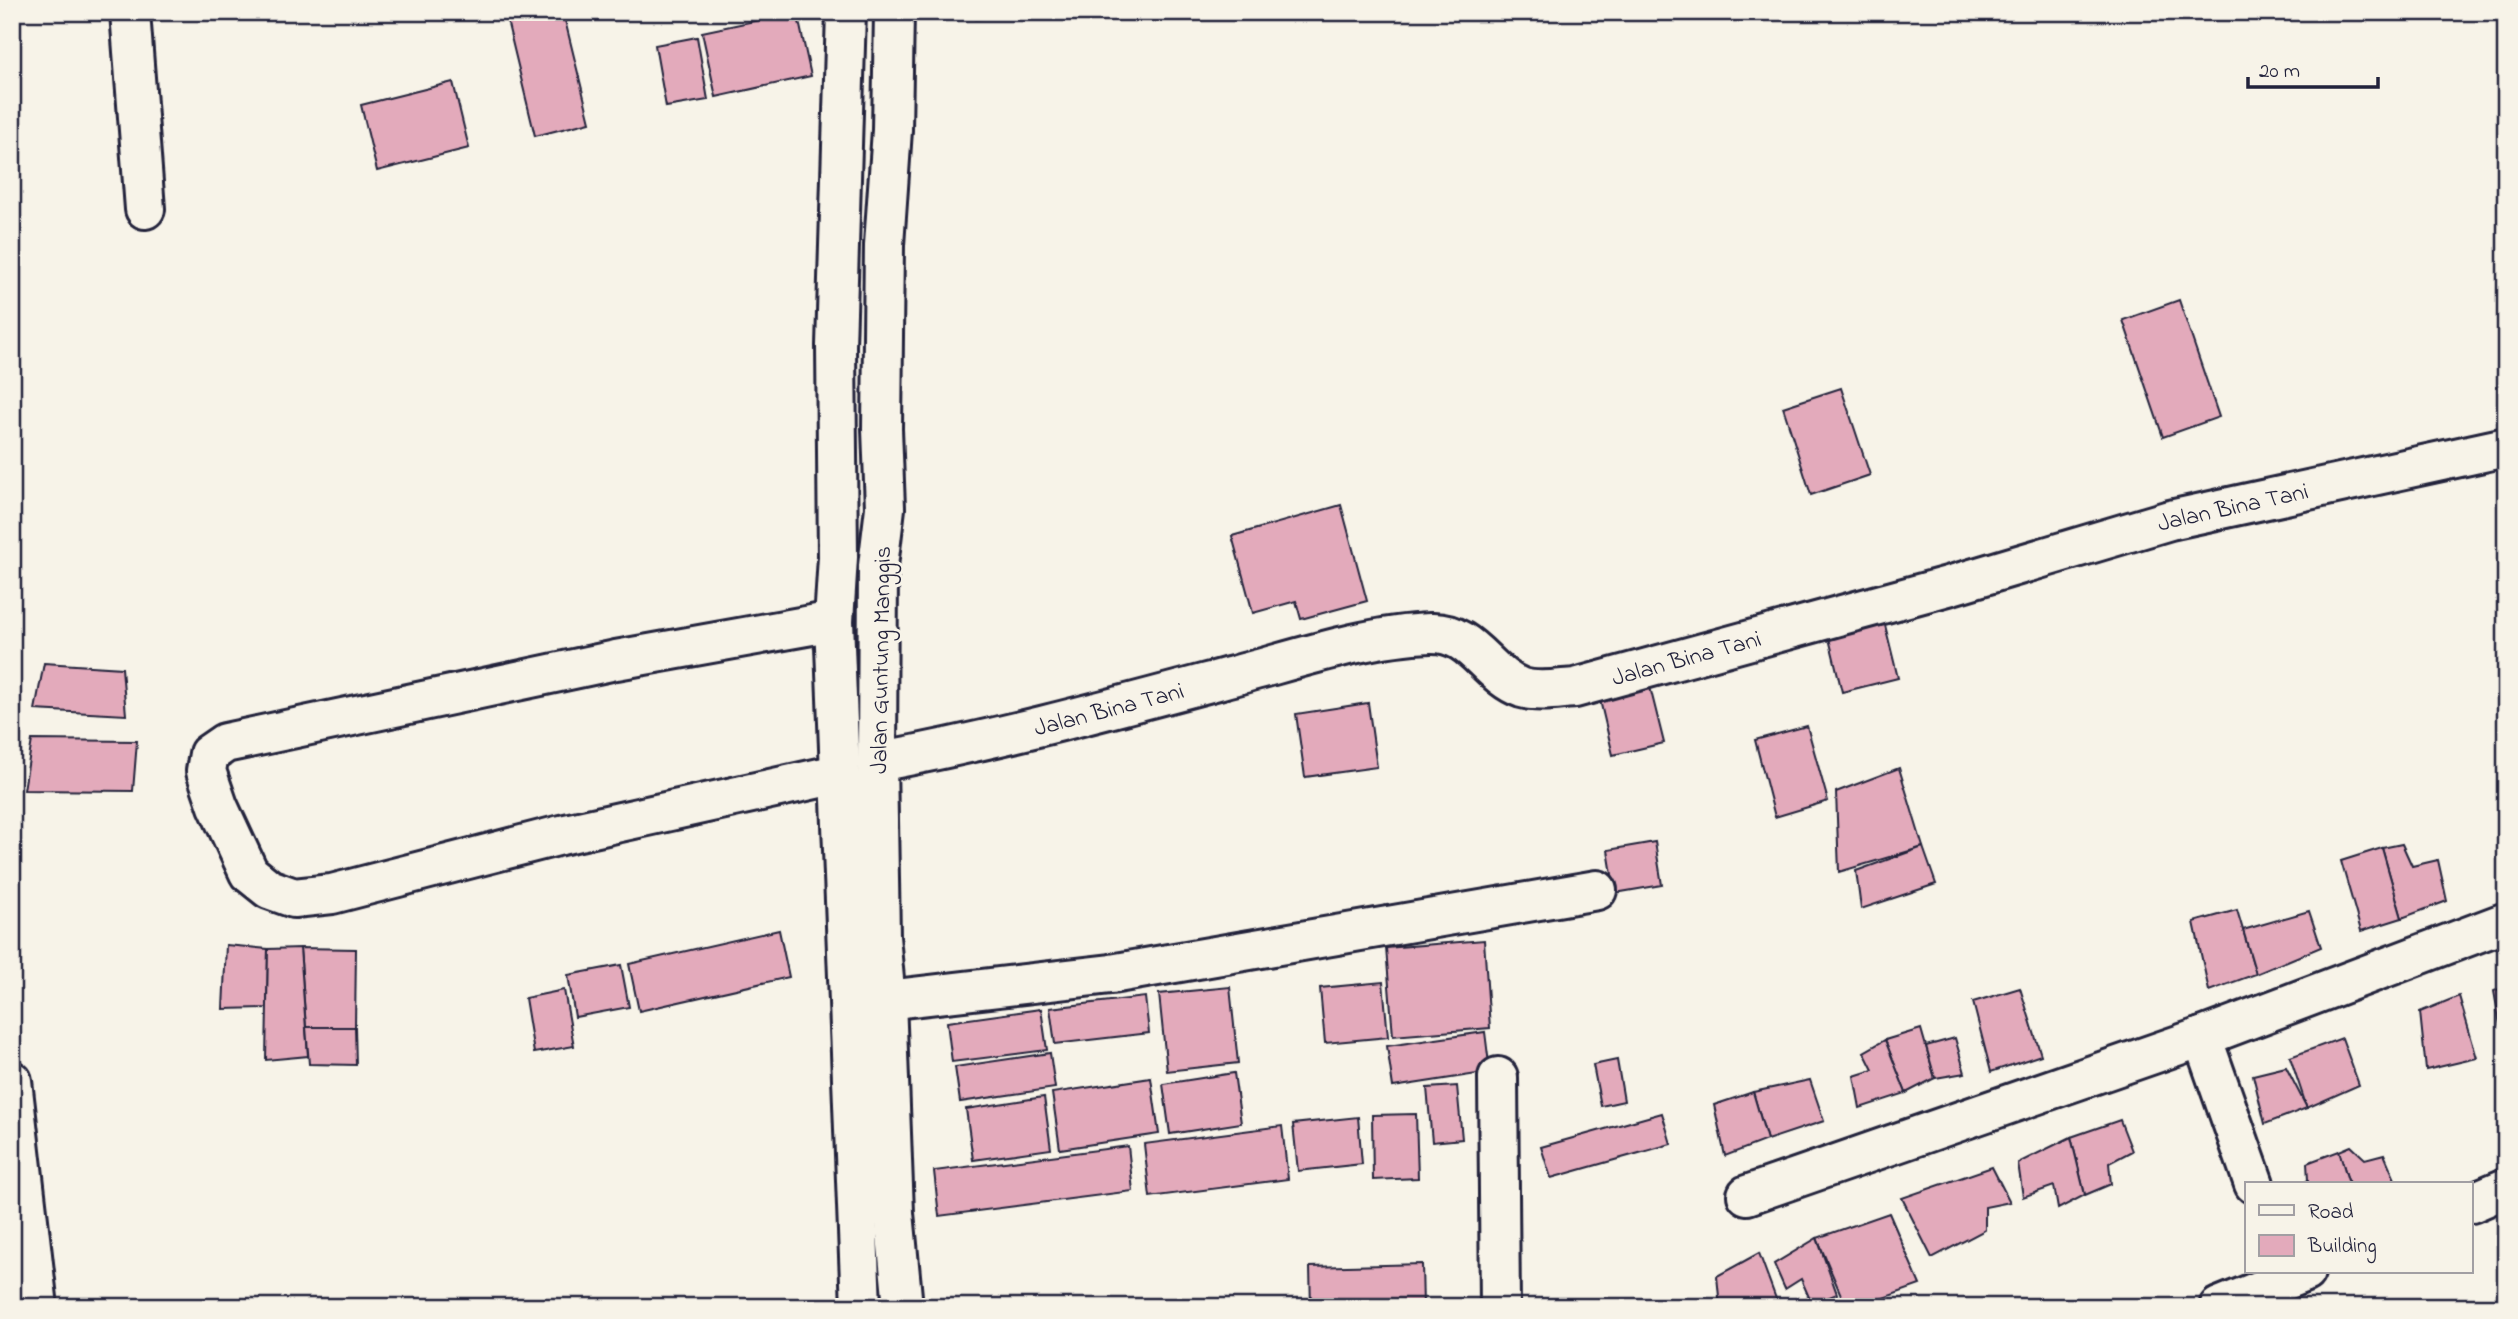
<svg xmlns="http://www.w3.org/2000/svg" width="2518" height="1319" font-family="'Indie Flower',sans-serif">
	<rect width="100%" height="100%" fill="#f7f3e8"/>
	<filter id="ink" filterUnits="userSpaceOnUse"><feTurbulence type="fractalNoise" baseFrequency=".0143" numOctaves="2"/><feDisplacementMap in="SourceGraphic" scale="14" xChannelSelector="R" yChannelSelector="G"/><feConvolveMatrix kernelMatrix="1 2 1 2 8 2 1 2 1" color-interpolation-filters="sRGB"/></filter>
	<g filter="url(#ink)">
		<g fill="#e3aabb" stroke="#22223b" stroke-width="2">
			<path d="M505,12H563L590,122L535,136Z"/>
			<path d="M797,12L811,76L716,97L702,32Z"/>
			<path d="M975,12H1036L976,19Z"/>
			<path d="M697,37L708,100L666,107L655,45Z"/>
			<path d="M453,82L469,148L377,171L361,105Z"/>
			<path d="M2179,300L2219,417L2163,437L2123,320Z"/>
			<path d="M1841,388L1870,475L1811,495L1783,407Z"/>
			<path d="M1341,505L1367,601L1301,619L1296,601L1253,613L1232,536Z"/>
			<path d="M1883,617L1898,678L1842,692L1827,630Z"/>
			<path d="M44,663L122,668L126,715L35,710Z"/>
			<path d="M1649,683L1664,743L1613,755L1599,696Z"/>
			<path d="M1368,703L1377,767L1305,777L1296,714Z"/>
			<path d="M1807,726L1828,801L1775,817L1755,740Z"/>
			<path d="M32,740L137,741L133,791L24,790Z"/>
			<path d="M1899,768L1923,847L1839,872L1836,792Z"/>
			<path d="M1655,842L1662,885L1615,893L1608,850Z"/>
			<path d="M2402,844L2412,866L2438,860L2447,901L2402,918L2382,848Z"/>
			<path d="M1923,847L1936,884L1861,909L1856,871Z"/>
			<path d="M2382,848L2402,918L2361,931L2341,861Z"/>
			<path d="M2237,910L2256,974L2209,991L2194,922Z"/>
			<path d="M2309,911L2321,947L2256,974L2243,930Z"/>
			<path d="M779,930L789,977L639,1011L629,964Z"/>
			<path d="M1484,940L1490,1028L1393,1036L1386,948Z"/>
			<path d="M226,945L268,949L267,1008L223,1009Z"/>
			<path d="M300,948L356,949L355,1027H306Z"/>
			<path d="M300,948L308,1056L266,1060L268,949Z"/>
			<path d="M621,965L629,1007L575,1017L568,975Z"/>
			<path d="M1383,982L1388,1037L1325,1043L1320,988Z"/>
			<path d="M2506,986V1022L2500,1025L2494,991Z"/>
			<path d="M1230,987L1238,1063L1167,1071L1159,994Z"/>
			<path d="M2020,988L2041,1055L1991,1072L1973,1002Z"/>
			<path d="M564,990L574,1046L534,1053L525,998Z"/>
			<path d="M2459,996L2477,1058L2426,1070L2420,1012Z"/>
			<path d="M1145,997L1149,1033L1055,1044L1050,1008Z"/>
			<path d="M1041,1009L1047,1050L952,1062L947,1022Z"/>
			<path d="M306,1027H355L356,1065L309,1064Z"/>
			<path d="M1921,1029L1935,1078L1906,1093L1885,1040Z"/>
			<path d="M1485,1032L1490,1072L1393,1087L1387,1046Z"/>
			<path d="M1955,1038L1965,1073L1935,1078L1926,1046Z"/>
			<path d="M2342,1038L2359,1085L2307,1108L2290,1057Z"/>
			<path d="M1885,1040L1906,1093L1860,1108L1854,1076L1873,1070L1864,1052Z"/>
			<path d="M1050,1053L1055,1088L960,1102L955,1067Z"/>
			<path d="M1617,1060L1624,1101L1601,1106L1593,1065Z"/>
			<path d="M2286,1067L2307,1108L2265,1124L2253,1075Z"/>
			<path d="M1234,1073L1241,1123L1170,1134L1163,1084Z"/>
			<path d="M1151,1078L1159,1134L1060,1149L1052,1093Z"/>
			<path d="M1810,1080L1824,1121L1767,1140L1753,1092Z"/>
			<path d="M1457,1086L1462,1139L1432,1142L1427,1088Z"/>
			<path d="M1753,1092L1767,1140L1725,1156L1714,1105Z"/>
			<path d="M1044,1097L1051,1149L973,1160L966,1109Z"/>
			<path d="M1662,1113L1671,1144L1551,1178L1541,1147Z"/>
			<path d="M1416,1114L1418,1178L1373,1180L1372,1115Z"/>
			<path d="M1358,1117L1362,1164L1298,1171L1293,1124Z"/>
			<path d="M2120,1120L2132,1151L2109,1163L2111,1184L2085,1195L2071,1137Z"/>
			<path d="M1282,1126L1288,1179L1150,1197L1144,1144Z"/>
			<path d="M2071,1137L2085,1195L2058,1209L2054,1186L2023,1197L2018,1163Z"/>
			<path d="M1128,1146L1133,1191L939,1216L934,1171Z"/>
			<path d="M2351,1146L2365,1159L2384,1154L2397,1184H2349L2339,1151Z"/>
			<path d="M2339,1151L2349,1184H2302L2308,1180L2307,1163Z"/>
			<path d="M1992,1167L2010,1202L1985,1207V1230L1932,1258L1902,1198Z"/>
			<path d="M1889,1213L1920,1285L1858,1307H1846L1817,1238Z"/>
			<path d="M1817,1238L1837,1294L1812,1304L1801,1279L1785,1289L1774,1264Z"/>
			<path d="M1759,1253L1779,1307H1745L1741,1301L1730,1307H1720L1717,1276Z"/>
			<path d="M1422,1264L1423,1307H1311L1310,1267Z"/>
		</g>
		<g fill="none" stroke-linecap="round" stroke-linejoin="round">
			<defs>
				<g id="minor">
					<path d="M130,12L145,209"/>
					<path d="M846,12L836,346L838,557L834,621L861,1307"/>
					<path d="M894,12L892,130L884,245L882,429L885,508L878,566L877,762L880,937L886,1000L894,1213L903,1307"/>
					<path d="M834,621L616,660L225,743L209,754L206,771L218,806L249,873L269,889L294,898L332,894L561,835L838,774"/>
					<path id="s1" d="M877,762C1000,739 1113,708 1233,676C1294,660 1367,635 1430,633C1473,631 1486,675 1522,688C1538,693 1559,689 1575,688L1948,586L2170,520L2506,447"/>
					<path d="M886,1000L1111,974L1597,890"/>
					<path d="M2202,1037L2254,1184"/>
					<path d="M1498,1077L1500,1307"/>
					<path d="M12,1081L38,1307"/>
					<path d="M1747,1195L2202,1037L2506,922"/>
					<path d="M2471,1203L2506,1188"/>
					<path d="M2219,1307L2305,1272"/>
				</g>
			</defs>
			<use href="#minor" stroke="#22223b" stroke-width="44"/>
			<use href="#minor" stroke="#f7f3e8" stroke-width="38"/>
		</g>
	</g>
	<g text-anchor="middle" stroke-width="6" stroke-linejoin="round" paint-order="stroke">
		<g font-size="24" fill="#22223b" stroke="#f7f3e8">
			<text dy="8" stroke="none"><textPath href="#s1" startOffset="1414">Jalan Bina Tani</textPath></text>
			<text dy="8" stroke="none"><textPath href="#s1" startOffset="847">Jalan Bina Tani</textPath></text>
			<text transform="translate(880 660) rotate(-89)" y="8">Jalan Guntung Manggis</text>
			<text dy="8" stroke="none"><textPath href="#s1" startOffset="238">Jalan Bina Tani</textPath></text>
		</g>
	</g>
	<rect width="2518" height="1319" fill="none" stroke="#f7f3e8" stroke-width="42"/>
	<rect x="21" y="21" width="2476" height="1277" fill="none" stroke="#22223b" stroke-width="2.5" filter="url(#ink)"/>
	<rect x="2245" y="1182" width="228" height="91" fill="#f7f3e8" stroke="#a29fa3" stroke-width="2"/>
	<rect x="2259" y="1205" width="35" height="10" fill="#f7f3e8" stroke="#a29fa3" stroke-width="2"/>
	<text x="2308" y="1218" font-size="21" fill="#22223b">Road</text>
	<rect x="2259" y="1235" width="35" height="21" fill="#e3aabb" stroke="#a29fa3" stroke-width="2"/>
	<text x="2308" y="1252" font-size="21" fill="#22223b">Building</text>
	<path d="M2248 77v10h130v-10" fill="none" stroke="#22223b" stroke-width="3.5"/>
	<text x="2259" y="77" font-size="21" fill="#22223b" stroke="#f7f3e8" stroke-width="5" paint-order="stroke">20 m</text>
</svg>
